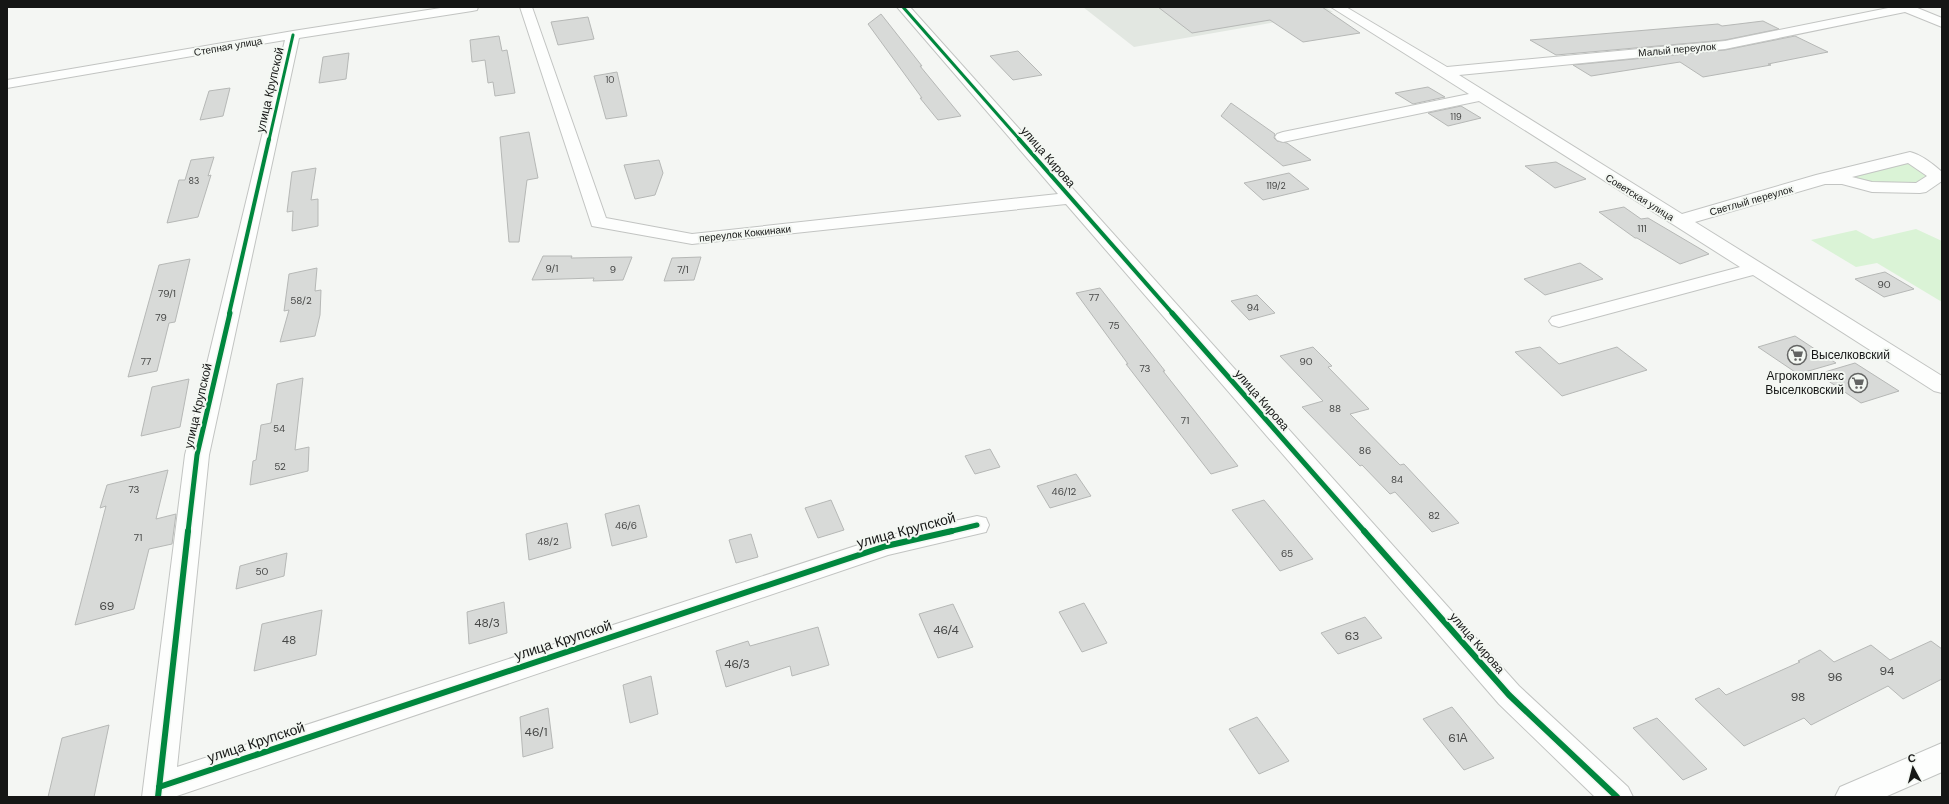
<svg xmlns="http://www.w3.org/2000/svg" width="1949" height="804" font-family="'DM Sans',sans-serif">
	<rect width="100%" height="100%" fill="#f4f6f3"/>
	<path fill="#e2e7e1" d="M1083,7H1325L1333,12L1134,47Z"/>
	<g fill="#daf3d6">
		<path d="M1905,160L1929,177L1916,184L1877,185L1850,177Z"/>
		<path d="M1916,229L1942,241V302L1877,263L1856,267L1811,240L1856,230L1873,239Z"/>
	</g>
	<g fill="#d8dad8" stroke="#b6b8b6">
		<path d="M1158,7H1322L1360,33L1303,42L1270,20L1192,33Z"/>
		<path d="M881,14L922,66H920L961,116L938,120L920,98H922L868,24Z"/>
		<path d="M588,17L594,39L558,45L551,22Z"/>
		<path d="M1763,21L1779,29L1725,40L1556,55L1530,40L1718,24L1722,26Z"/>
		<path d="M499,36L502,51L507,50L515,93L495,96L493,82L488,83L485,60L472,62L470,40Z"/>
		<path d="M1795,36L1828,52L1768,64L1771,65L1703,77L1680,62L1591,76L1573,65L1725,50Z"/>
		<path d="M1018,51L1042,75L1013,80L990,56Z"/>
		<path d="M349,53L346,79L319,83L323,57Z"/>
		<path d="M617,72L627,116L606,119L594,76Z"/>
		<path d="M1428,87L1445,97L1413,104L1395,93Z"/>
		<path d="M230,88L223,116L200,120L209,91Z"/>
		<path d="M1231,103L1275,134L1274,138L1277,141L1287,143L1311,160L1283,166L1221,116Z"/>
		<path d="M1461,106L1481,118L1448,126L1428,113Z"/>
		<path d="M529,132L538,178L527,180L519,242H509L500,137Z"/>
		<path d="M214,157L208,176L211,175L198,217L167,223L179,180H185L191,160Z"/>
		<path d="M659,160L663,173L655,195L635,199L624,165Z"/>
		<path d="M1556,162L1586,179L1555,188L1525,166Z"/>
		<path d="M316,168L311,200L318,199V226L292,231L293,211L287,212L292,172Z"/>
		<path d="M1289,173L1309,189L1263,200L1244,183Z"/>
		<path d="M1624,207L1641,219L1648,218L1709,254L1680,264L1637,238H1635L1599,212Z"/>
		<path d="M543,256H572L571,258L632,257L623,280L593,281L594,278L532,280Z"/>
		<path d="M701,257L694,280L664,281L672,258Z"/>
		<path d="M190,259L175,322L169,323L157,371L128,377L159,265Z"/>
		<path d="M1580,263L1603,279L1545,295L1524,279Z"/>
		<path d="M317,268L315,291L321,290L320,315L315,336L280,342L289,310L284,311L289,274Z"/>
		<path d="M1885,272L1914,289L1884,297L1855,279Z"/>
		<path d="M1100,288L1165,371H1163L1238,466L1211,474L1126,364H1128L1076,293Z"/>
		<path d="M1257,295L1275,313L1249,320L1231,301Z"/>
		<path d="M1795,336L1836,363L1798,374L1758,347Z"/>
		<path d="M1313,347L1332,366L1328,367L1369,409L1350,414L1400,465L1404,464L1459,523L1432,532L1395,492L1390,494L1362,465L1360,466L1302,407L1323,401L1280,356Z"/>
		<path d="M1540,347L1559,364L1617,347L1647,370L1562,396L1515,352Z"/>
		<path d="M1855,363L1899,391L1861,403L1818,374Z"/>
		<path d="M303,378L295,450L309,447L308,471L250,485L253,461L256,460L261,425L271,423L277,384Z"/>
		<path d="M189,379L180,427L141,436L152,387Z"/>
		<path d="M990,449L1000,467L975,474L965,456Z"/>
		<path d="M168,470L156,519L176,514L172,544L149,549L134,609L75,625L106,506L100,508L107,485Z"/>
		<path d="M1076,474L1091,496L1050,508L1037,486Z"/>
		<path d="M831,500L844,530L818,538L805,508Z"/>
		<path d="M1264,500L1313,559L1280,571L1232,510Z"/>
		<path d="M639,505L647,537L612,546L605,514Z"/>
		<path d="M567,523L571,548L529,560L526,534Z"/>
		<path d="M751,534L758,557L736,563L729,540Z"/>
		<path d="M287,553L284,576L236,589L240,566Z"/>
		<path d="M504,602L507,633L469,644L467,612Z"/>
		<path d="M1084,603L1107,643L1082,652L1059,612Z"/>
		<path d="M953,604L973,647L938,658L919,614Z"/>
		<path d="M322,610L316,655L254,671L262,624Z"/>
		<path d="M1365,617L1382,638L1338,654L1321,633Z"/>
		<path d="M818,627L829,665L792,676L790,666L726,687L716,651L748,641L750,646Z"/>
		<path d="M1931,641L1942,649V679L1903,699L1888,686L1811,725L1804,718L1744,746L1695,699L1719,688L1726,695L1800,662L1798,661L1820,650L1834,662L1871,645L1890,660Z"/>
		<path d="M651,676L658,714L630,723L623,685Z"/>
		<path d="M1452,707L1494,758L1464,770L1423,719Z"/>
		<path d="M548,708L553,748L523,757L520,717Z"/>
		<path d="M1257,717L1289,761L1259,774L1229,729Z"/>
		<path d="M1657,718L1707,769L1683,780L1633,728Z"/>
		<path d="M109,725L94,797H48L62,738Z"/>
	</g>
	<g fill="none" stroke-linecap="round" stroke-linejoin="round">
		<defs>
			<g id="minor">
				<path d="M447,7H478L477,10L472,11L299,38L209,455L177,767L886,536L977,516L986,518L989,525L986,532L888,555L174,797H142L185,455L285,40L7,88V80L293,31Z"/>
				<path d="M520,7H532L606,218L692,234L1058,194L897,7H910L1519,686L1628,787L1633,797H1595L1499,704L1066,204L692,244L592,226Z"/>
				<path d="M1331,7H1346L1447,67L1725,41L1893,7H1915L1942,18V27L1905,12L1725,49L1459,75L1682,214L1816,175L1910,152C1922,155 1933,164 1942,172V181L1926,192L1920,193L1872,192L1842,184H1825L1695,222L1942,376V393L1934,391L1753,275L1559,327L1552,325L1549,321L1552,317L1740,267L1479,101L1283,142L1277,140L1275,137L1277,134L1283,132L1469,94ZM1908,163L1927,176L1916,183L1872,182L1852,177Z"/>
				<path d="M1942,743V772L1885,797H1835L1840,787Z"/>
			</g>
		</defs>
		<use href="#minor" stroke="#c2c4c2" stroke-width="2"/>
		<use href="#minor" fill="#fdfefd" fill-rule="evenodd"/>
		<defs>
			<g id="cycleway-far3">
				<path d="M903,7L1020,140"/>
				<path d="M269,140L293,35"/>
			</g>
			<g id="cycleway-far2">
				<path d="M1019,139L1173,314"/>
				<path d="M229,314L269,139"/>
			</g>
			<g id="cycleway-far1">
				<path d="M1172,313L1365,532"/>
				<path d="M188,532L197,455L230,313"/>
				<path d="M948,532L977,525"/>
			</g>
			<g id="cycleway">
				<path d="M1364,531L1509,695L1617,797"/>
				<path d="M159,787L886,546L952,531"/>
				<path d="M158,797L188,531"/>
			</g>
		</defs>
		<use href="#cycleway-far3" stroke="#f3f7f2" stroke-width="4.5"/>
		<use href="#cycleway-far2" stroke="#f3f7f2" stroke-width="6"/>
		<use href="#cycleway-far1" stroke="#f3f7f2" stroke-width="8"/>
		<use href="#cycleway" stroke="#f3f7f2" stroke-width="9"/>
		<use href="#cycleway-far3" stroke="#00873e" stroke-width="3"/>
		<use href="#cycleway-far2" stroke="#00873e" stroke-width="4"/>
		<use href="#cycleway-far1" stroke="#00873e" stroke-width="5"/>
		<use href="#cycleway" stroke="#00873e" stroke-width="6"/>
	</g>
	<defs>
		<symbol id="supermarket-ring" viewBox="-11 -11 22 22"><circle r="9.5" fill="#f3f7f2" stroke="#636463" stroke-width="1.5"/><path d="M-6-5.5h2.5l.6 2H6L4.5 2H-2.5L-4.4-4H-6ZM-1.5 3.2a1.3 1.3 0 1 0 .1 0ZM3 3.2a1.3 1.3 0 1 0 .1 0Z" fill="#636463"/></symbol>
	</defs>
	<g fill-rule="evenodd">
		<use href="#supermarket-ring" x="1786" y="344" width="22" height="22"/>
		<use href="#supermarket-ring" x="1847" y="372" width="22" height="22"/>
	</g>
	<g text-anchor="middle" stroke-width="4" stroke-linejoin="round" paint-order="stroke">
		<g font-size="9" fill="#464746">
			<text x="610" y="83">10</text>
			<text x="1456" y="120">119</text>
			<text x="194" y="184">83</text>
			<text x="1276" y="189">119/2</text>
		</g>
		<g font-size="10" fill="#151615" stroke="#f3f7f2">
			<text transform="translate(228 46) rotate(-10)" y="4">Степная улица</text>
			<text transform="translate(1677 49) rotate(-5)" y="4">Малый переулок</text>
			<text transform="translate(1640 197) rotate(32)" y="4">Советская улица</text>
			<text transform="translate(1751 200) rotate(-16)" y="4">Светлый переулок</text>
			<text transform="translate(745 233) rotate(-6)" y="4">переулок Коккинаки</text>
		</g>
		<g font-size="10" fill="#464746">
			<text x="1642" y="232">111</text>
			<text x="552" y="272">9/1</text>
			<text x="613" y="273">9</text>
			<text x="683" y="273">7/1</text>
			<text x="1884" y="288">90</text>
			<text x="167" y="297">79/1</text>
			<text x="1094" y="301">77</text>
			<text x="301" y="304">58/2</text>
			<text x="1253" y="311">94</text>
			<text x="161" y="321">79</text>
			<text x="1114" y="329">75</text>
			<text x="146" y="365">77</text>
			<text x="1306" y="365">90</text>
			<text x="1145" y="372">73</text>
			<text x="1335" y="412">88</text>
			<text x="1185" y="424">71</text>
			<text x="279" y="432">54</text>
			<text x="1365" y="454">86</text>
			<text x="280" y="470">52</text>
			<text x="1397" y="483">84</text>
			<text x="134" y="493">73</text>
			<text x="1064" y="495">46/12</text>
			<text x="1434" y="519">82</text>
			<text x="626" y="529">46/6</text>
			<text x="138" y="541">71</text>
			<text x="548" y="545">48/2</text>
			<text x="1287" y="557">65</text>
			<text x="262" y="575">50</text>
		</g>
		<g font-size="12" fill="#151615" stroke="#f3f7f2">
			<text transform="translate(270 90) rotate(-77)" y="4">улица Крупской</text>
			<text transform="translate(1048 157) rotate(49)" y="4">улица Кирова</text>
			<text transform="translate(1262 400) rotate(49)" y="4">улица Кирова</text>
			<text transform="translate(198 406) rotate(-77)" y="4">улица Крупской</text>
			<text transform="translate(1477 643) rotate(49)" y="4">улица Кирова</text>
		</g>
		<g font-size="12" fill="#151615" stroke="#f3f7f2" text-anchor="start">
			<text x="1811" y="359">Выселковский</text>
			<text x="1844" y="380" text-anchor="end">Агрокомплекс<tspan x="1844" dy="14">Выселковский</tspan></text>
		</g>
		<g font-size="12" fill="#464746">
			<text x="107" y="610">69</text>
			<text x="487" y="627">48/3</text>
			<text x="946" y="634">46/4</text>
			<text x="1352" y="640">63</text>
			<text x="289" y="644">48</text>
			<text x="737" y="668">46/3</text>
			<text x="1887" y="675">94</text>
			<text x="1835" y="681">96</text>
			<text x="1798" y="701">98</text>
			<text x="536" y="736">46/1</text>
			<text x="1458" y="742">61А</text>
		</g>
		<g font-size="14" fill="#151615" stroke="#f3f7f2">
			<text transform="translate(906 530) rotate(-15)" y="5">улица Крупской</text>
			<text transform="translate(563 640) rotate(-18)" y="5">улица Крупской</text>
			<text transform="translate(256 742) rotate(-18)" y="5">улица Крупской</text>
		</g>
	</g>
	<rect width="1949" height="804" fill="none" stroke="#151615" stroke-width="16"/>
	<g transform="translate(1913 768) rotate(353)" stroke="#f3f7f2" stroke-width="3" paint-order="stroke">
	<path d="M0-3L7 15L0 10L-7 15Z" fill="#151615"/>
	<text y="-6" font-size="11" font-weight="bold" text-anchor="middle" fill="#151615">С</text>
	</g>
</svg>
